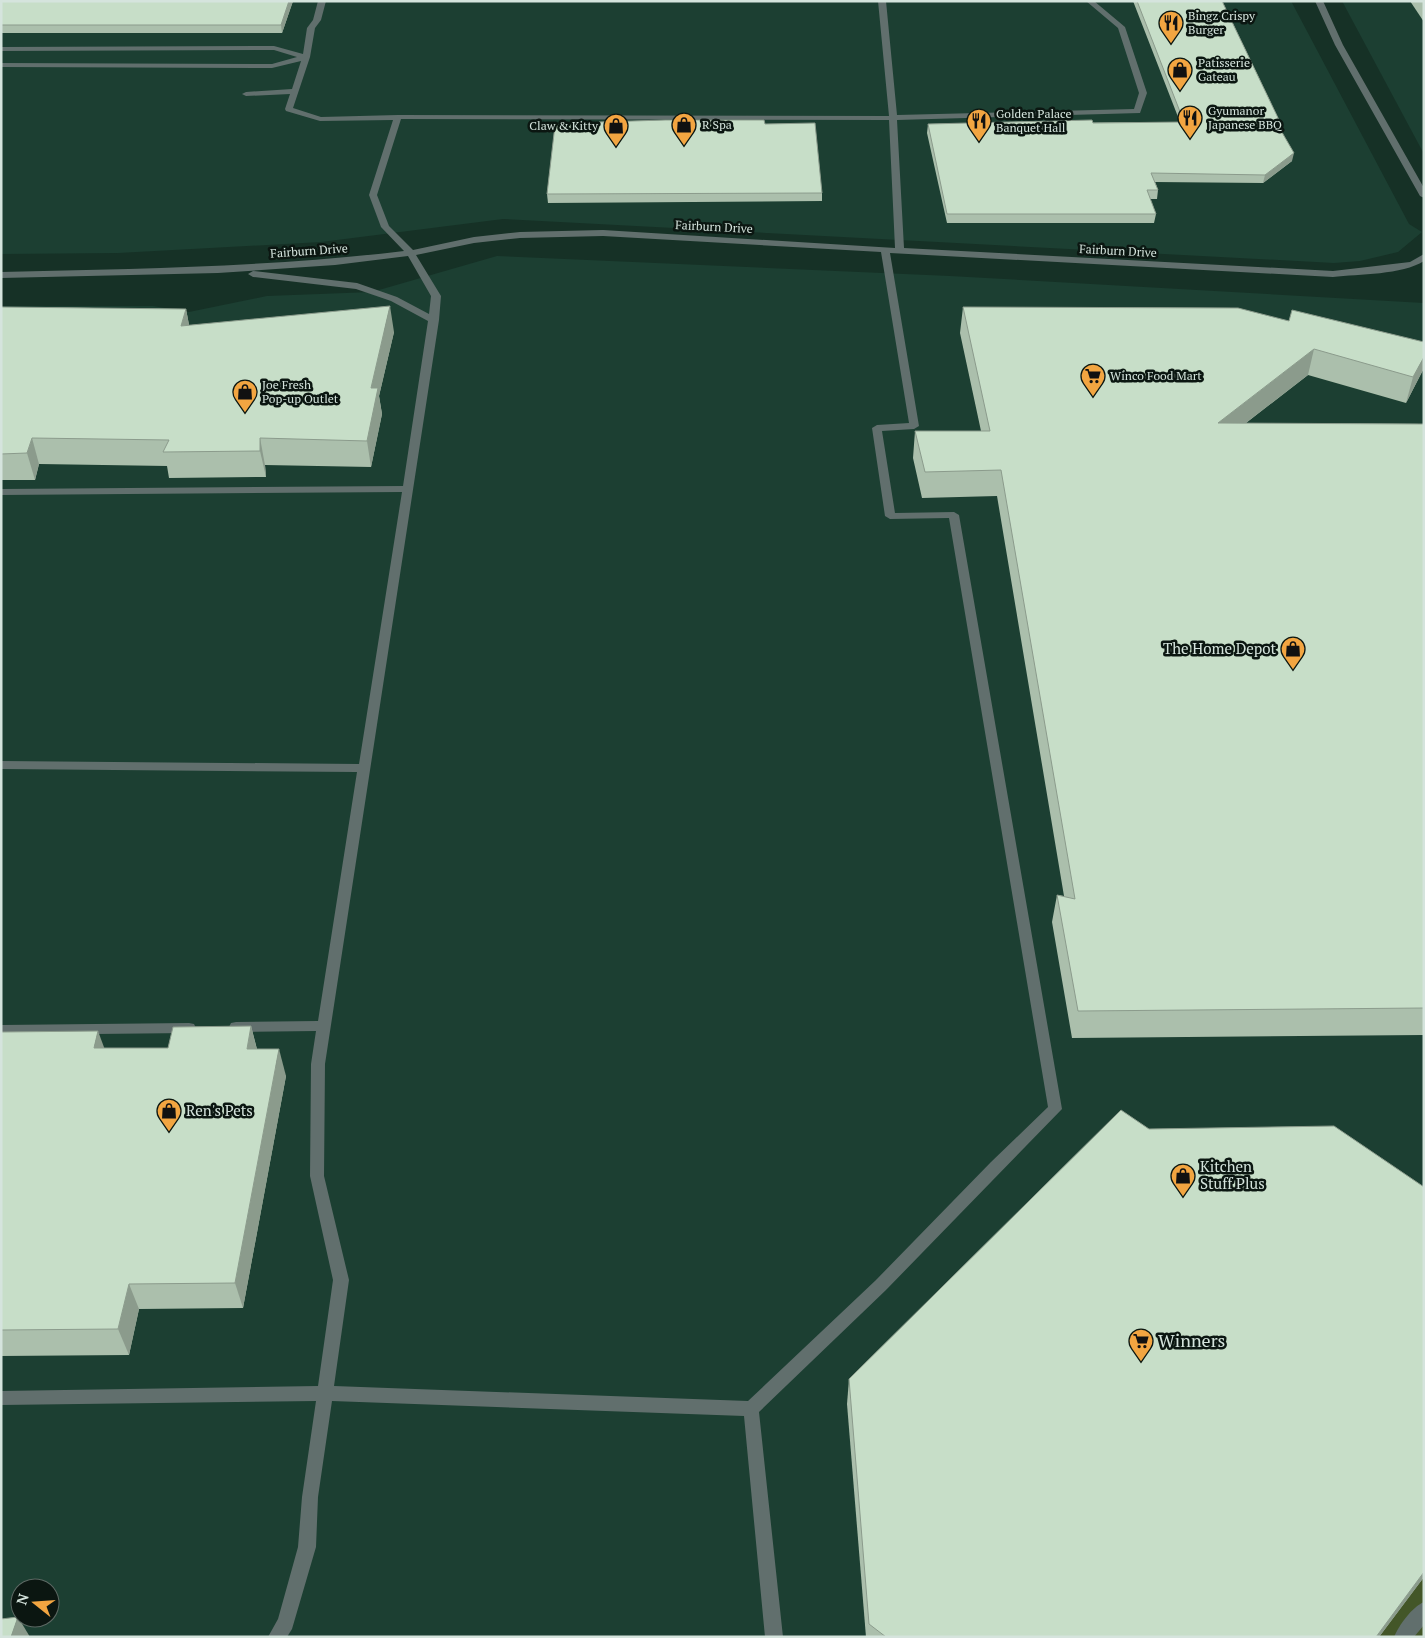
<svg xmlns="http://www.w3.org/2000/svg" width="1425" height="1638" font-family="'PT Serif',serif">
	<rect width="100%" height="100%" fill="#163126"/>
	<g fill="#1c3f32" fill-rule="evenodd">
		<path d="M1,1H1291L1409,224L1422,232L1398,252L1360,261L1334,263L503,219L321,242L118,253L1,254Z"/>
		<path d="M1342,1H1424V154Z"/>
		<path d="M497,256L950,276L1424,303V1575L1367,1637H1V306H153L189,312L267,296L372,292ZM20,1588H50V1618H20Z"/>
	</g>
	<path fill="#435628" d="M1424,1575V1637H1367Z"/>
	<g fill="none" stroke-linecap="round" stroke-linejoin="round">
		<g fill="#616f6d" fill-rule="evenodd">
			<path d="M318,1H326L321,20L315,28L310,57L293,108L321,117L398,115L889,116L878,1H886L897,115L1134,109L1139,93L1118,28L1086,1H1094L1125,27L1147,93L1140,113L897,120L904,248L1333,271L1410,262L1424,254V261C1402,275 1359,274 1333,277L890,253L919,426L914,429L882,431L895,513L954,512L959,515L1062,1109L886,1290L759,1412L783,1637H765L744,1416L332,1401L318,1497L316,1547L292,1629L287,1637H268L278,1619L298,1547L302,1497L316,1401L1,1405V1391L318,1386L333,1280L310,1176L311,1064L316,1031L236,1032L231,1031L229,1027L231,1023L236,1022L318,1021L357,772L1,769V761L359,764L402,492L1,495V489L403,486L428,321L391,301L356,289L253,277L248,274L253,271L357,283L397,297L429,314L431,296L408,256L335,265L218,273L1,278V272C136,269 270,267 404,251L381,227L369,195L393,120L320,121L286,111L285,109L290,94L246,96L242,94L246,92L292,89L301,61L272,68L1,67V63L272,64L297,57L274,50L1,51V47L274,46L303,54L307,28L313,20ZM401,119L889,120L895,248L603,230L520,232L474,237L413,250L389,226L377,195ZM603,236L881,252L909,423L877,425L872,428L885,516L890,519L949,518L1048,1107L991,1162L876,1280L748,1401L334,1386L349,1280L324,1176L325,1064L439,320L441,296L416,255L474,243L520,238Z"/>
			<path d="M1315,1H1323L1343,45L1424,188V198L1420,196L1335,45Z"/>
			<path d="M189,1023L194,1024L196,1028L194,1032L189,1033L1,1035V1025Z"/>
			<path d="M1424,1602V1625L1414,1637H1394C1399,1625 1412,1607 1424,1602Z"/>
		</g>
	</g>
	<g fill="#abbfac">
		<path d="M1,1H293L282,33H1Z"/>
		<path d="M1133,1H1222L1280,122L1279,127L1292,161L1263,183L1155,182L1158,190L1157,199H1150L1156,214L1154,223H947L927,133L928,124L1180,122Z"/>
		<path d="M1410,1H1424V22Z"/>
		<path d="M765,124L822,193V201L548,203L547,194Z"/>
		<path d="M1,307L186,309L189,325L394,332L379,396L382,414L371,467L265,465L266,477L169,478L167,466L39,464L35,480H1Z"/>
		<path d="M963,307L1238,308L1423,370L1406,403L1308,375L1246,423L1424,424V1035L1072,1038L1052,922L1057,895L1064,896L997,496L922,498L913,458L915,431H981L960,333Z"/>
		<path d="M251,1026L257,1049L286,1076L243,1308L139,1309L129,1355L1,1356V1032L104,1048H168Z"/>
		<path d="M1149,1129L1424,1187V1577L1379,1637H866L847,1404L849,1379Z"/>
	</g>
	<g fill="#8b9b8c">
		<path d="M289,1H293L282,33L281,25Z"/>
		<path d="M1294,153L1292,161L1263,183L1265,175Z"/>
		<path d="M390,306L394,332L379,396L382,414L371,467L367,441L371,388Z"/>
		<path d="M186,309L191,335L181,326Z"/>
		<path d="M1314,349L1308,375L1212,449L1218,423Z"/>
		<path d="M1424,357V366L1423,370L1406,403L1413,377Z"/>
		<path d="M32,438L39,464L35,480L27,453Z"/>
		<path d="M260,438L265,465L266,477L260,451Z"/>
		<path d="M251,1026L258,1054L247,1049Z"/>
		<path d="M98,1031L108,1058L94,1048Z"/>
		<path d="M279,1049L286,1076L243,1308L235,1283Z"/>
		<path d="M129,1284L139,1309L129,1355L118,1329Z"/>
		<path d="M1424,1572V1577L1379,1637H1376Z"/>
		<path d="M18,1617L30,1637H11Z"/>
	</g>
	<g fill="#c7dec8" stroke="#8b9b8c">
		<path d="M1,1H289L281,25H1Z"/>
		<path d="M1137,1H1222L1280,122H1276L1294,153L1265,175L1151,173L1158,190H1147L1156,214H947L928,124L1092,120L1093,123L1184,122Z"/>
		<path d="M665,120H764L765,124L815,123L822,193L547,194L555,125H599V122Z"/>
		<path d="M390,306L371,388H378L367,441L260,438V451L163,452L169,440L32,438L27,453L1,454V307L186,309L181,326Z"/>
		<path d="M963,307L1238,308L1289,321L1292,310L1424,342V357L1413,377L1314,349L1218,423L1424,424V1008L1078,1011L1057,895L1075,899L1001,470L925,472L915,431H990Z"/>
		<path d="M251,1026L247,1049H279L235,1283L129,1284L118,1329L1,1330V1032L98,1031L94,1048H168L173,1027Z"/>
		<path d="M1121,1110L1149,1129L1334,1126L1424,1187V1572L1376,1637H886L869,1624L849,1379Z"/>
		<path d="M18,1617L11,1637H1V1619Z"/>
	</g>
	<defs>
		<symbol id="restaurant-pin" viewBox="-11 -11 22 30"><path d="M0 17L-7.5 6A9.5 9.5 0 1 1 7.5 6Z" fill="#f2a541" stroke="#0b1611"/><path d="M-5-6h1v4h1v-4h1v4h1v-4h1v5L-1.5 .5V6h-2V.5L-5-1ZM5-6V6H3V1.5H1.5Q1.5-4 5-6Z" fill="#111"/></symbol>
		<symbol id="shop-pin" viewBox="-11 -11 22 30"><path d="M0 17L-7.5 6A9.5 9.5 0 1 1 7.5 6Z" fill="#f2a541" stroke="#0b1611"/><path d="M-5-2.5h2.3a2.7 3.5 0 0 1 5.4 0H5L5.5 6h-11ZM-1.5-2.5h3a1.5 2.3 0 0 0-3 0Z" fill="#111"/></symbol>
		<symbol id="supermarket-pin" viewBox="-11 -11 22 30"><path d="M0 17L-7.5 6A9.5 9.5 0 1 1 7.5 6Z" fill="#f2a541" stroke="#0b1611"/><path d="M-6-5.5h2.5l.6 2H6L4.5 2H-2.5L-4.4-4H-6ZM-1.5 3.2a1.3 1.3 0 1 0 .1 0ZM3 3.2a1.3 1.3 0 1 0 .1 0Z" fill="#111"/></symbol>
	</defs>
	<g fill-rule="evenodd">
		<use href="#restaurant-pin" x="1157" y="9" width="28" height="38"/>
		<use href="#shop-pin" x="1166" y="56" width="28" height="38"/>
		<use href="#restaurant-pin" x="1176" y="104" width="28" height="38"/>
		<use href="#restaurant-pin" x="965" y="107" width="28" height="38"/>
		<use href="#shop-pin" x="670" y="111" width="28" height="38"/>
		<use href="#shop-pin" x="602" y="112" width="28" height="38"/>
		<use href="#supermarket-pin" x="1079" y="362" width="28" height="38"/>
		<use href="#shop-pin" x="231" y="378" width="28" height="38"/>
		<use href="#shop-pin" x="1279" y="635" width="28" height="38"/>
		<use href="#shop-pin" x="155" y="1097" width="28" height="38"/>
		<use href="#shop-pin" x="1169" y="1162" width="28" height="38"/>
		<use href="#supermarket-pin" x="1127" y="1327" width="28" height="38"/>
	</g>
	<g text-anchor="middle" stroke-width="5" stroke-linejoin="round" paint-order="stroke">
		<g font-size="12" fill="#d5e4dd" stroke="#0b1611" text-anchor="start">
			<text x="1188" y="20">Bingz Crispy<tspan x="1188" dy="14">Burger</tspan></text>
			<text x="1198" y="67">Patisserie<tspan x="1198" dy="14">Gateau</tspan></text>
			<text x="1208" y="115">Gyumanor<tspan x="1208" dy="14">Japanese BBQ</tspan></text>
			<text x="996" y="118">Golden Palace<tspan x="996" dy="14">Banquet Hall</tspan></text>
			<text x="702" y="129">R Spa</text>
			<text x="598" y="130" text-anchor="end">Claw &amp; Kitty</text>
			<text x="1110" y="380">Winco Food Mart</text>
			<text x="262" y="389">Joe Fresh<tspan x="262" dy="14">Pop-up Outlet</tspan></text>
		</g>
		<g font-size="12" fill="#d5e4dd" stroke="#0b1611">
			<text transform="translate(714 227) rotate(3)" y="4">Fairburn Drive</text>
			<text transform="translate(309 251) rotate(-4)" y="4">Fairburn Drive</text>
			<text transform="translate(1118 251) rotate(3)" y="4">Fairburn Drive</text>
		</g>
		<g font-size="15" fill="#d5e4dd" stroke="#0b1611" text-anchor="start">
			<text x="1276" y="654" text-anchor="end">The Home Depot</text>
			<text x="186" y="1116">Ren's Pets</text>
			<text x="1200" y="1172">Kitchen<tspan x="1200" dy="17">Stuff Plus</tspan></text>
		</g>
		<g font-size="18" fill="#d5e4dd" stroke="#0b1611" text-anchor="start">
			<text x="1158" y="1347">Winners</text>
		</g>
	</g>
	<rect width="1425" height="1638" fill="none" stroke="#d5e4dd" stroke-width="5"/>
	<g transform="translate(35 1603) rotate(287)"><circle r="24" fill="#0b1611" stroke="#5c6863"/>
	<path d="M0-4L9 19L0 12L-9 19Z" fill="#f2a541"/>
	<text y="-8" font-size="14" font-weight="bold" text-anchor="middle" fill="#d5e4dd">N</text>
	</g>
</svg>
